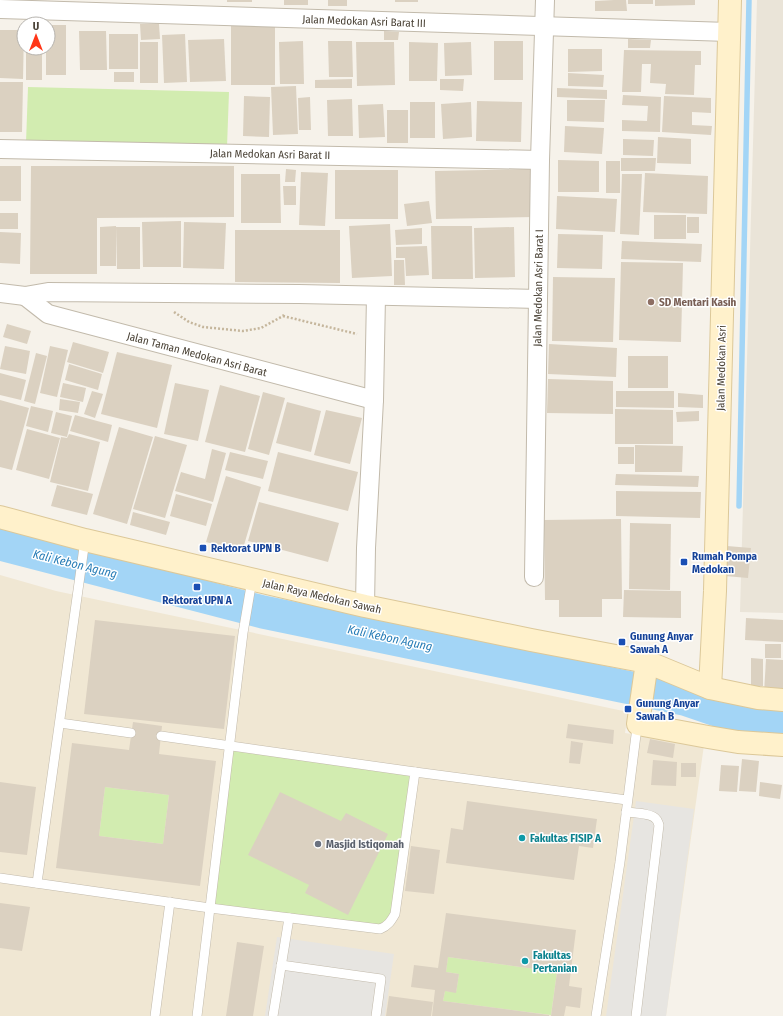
<svg xmlns="http://www.w3.org/2000/svg" width="783" height="1016" font-family="'Fira Sans Condensed',sans-serif">
	<rect width="100%" height="100%" fill="#f6f2ea"/>
	<path fill="#eae4d8" d="M757,0H783V613L740,612Z"/>
	<path fill="#f0e7d3" d="M0,575L56,591L628,712L625,733L704,745L666,1016H0Z"/>
	<g fill="#d2ecb0">
		<path d="M28,87L229,92L227,147L26,143Z"/>
		<path d="M230,745L415,772L395,914L385,927L210,908Z"/>
		<path d="M105,787L169,795L163,844L99,836Z"/>
		<path d="M448,957L557,972L551,1015L443,1001L445,991L456,992L459,974L446,972Z"/>
	</g>
	<g fill="#e7e5e1">
		<path d="M636,801L694,809L666,1016H606Z"/>
		<path d="M277,937L394,954L385,1016H265Z"/>
	</g>
	<g fill="none" stroke-linecap="round" stroke-linejoin="round">
		<path stroke="#a3d5f6" stroke-width="5.5" d="M739,506L749,0"/>
		<path stroke="#a3d5f6" stroke-width="33" d="M0,544L263,612L684,699L725,713L783,719"/>
	</g>
	<g fill="#dbd1c1" fill-rule="evenodd">
		<rect x="227" y="0" width="25" height="2"/>
		<rect x="284" y="0" width="24" height="5"/>
		<rect x="328" y="0" width="19" height="6"/>
		<rect x="395" y="0" width="23" height="2"/>
		<path d="M614,0H626L627,11H595V1Z"/>
		<rect x="628" y="0" width="25" height="4"/>
		<path d="M655,0H695V5L655,6Z"/>
		<path d="M140,24H159L160,39L141,40Z"/>
		<path d="M48,25H66V75H46V48H48Z"/>
		<rect x="231" y="25" width="44" height="60"/>
		<path d="M0,30H24L23,79L0,78Z"/>
		<path d="M79,31H106L107,70H80Z"/>
		<path d="M384,31L399,32L398,40H384Z"/>
		<rect x="109" y="34" width="29" height="35"/>
		<path d="M185,34L187,82L164,83L162,35Z"/>
		<path d="M224,39L226,81L190,82L188,40Z"/>
		<path d="M628,39L651,40L650,48H628Z"/>
		<path d="M303,41L304,84H280L279,42Z"/>
		<path d="M328,41H352L353,77H329Z"/>
		<rect x="494" y="41" width="29" height="39"/>
		<rect x="140" y="42" width="18" height="41"/>
		<path d="M356,42H394L395,85L357,86Z"/>
		<path d="M409,42L438,43L437,81H409Z"/>
		<path d="M471,42L472,75L445,76L444,43Z"/>
		<rect x="26" y="48" width="16" height="32"/>
		<path d="M568,49H602V71L568,72Z"/>
		<path d="M624,50L701,51V65H695L694,95L665,94L666,84L650,83L651,64H642L641,92H622Z"/>
		<rect x="114" y="72" width="20" height="10"/>
		<path d="M568,73L604,75L603,87L568,86Z"/>
		<path d="M352,79V88H315V80Z"/>
		<path d="M440,79H464L463,91L440,90Z"/>
		<path d="M0,82H23L22,132H0Z"/>
		<path d="M296,86L298,134L273,135L271,87Z"/>
		<path d="M557,88L607,90V99L557,97Z"/>
		<path d="M623,95L661,97L660,132L622,131V120L647,121L648,106L622,105Z"/>
		<path d="M244,96L270,97L269,137L243,136Z"/>
		<path d="M664,96L711,98V113L692,112V125L712,126L711,135L662,132Z"/>
		<path d="M310,97L311,130H299L298,98Z"/>
		<path d="M352,99L353,136H328L327,100Z"/>
		<path d="M567,100H605L604,122L567,121Z"/>
		<path d="M477,101L522,102L521,142L476,141Z"/>
		<rect x="410" y="102" width="25" height="36"/>
		<path d="M471,102L472,137L443,139L441,104Z"/>
		<path d="M383,104L385,137L359,138L358,105Z"/>
		<rect x="387" y="110" width="21" height="33"/>
		<path d="M565,126L604,128L602,154L564,152Z"/>
		<path d="M658,137L691,139V164L657,163Z"/>
		<path d="M623,139L654,140L653,156L623,155Z"/>
		<path d="M621,158H656L655,171H621Z"/>
		<path d="M558,160L599,161V192H558Z"/>
		<rect x="606" y="161" width="14" height="32"/>
		<rect x="0" y="166" width="21" height="35"/>
		<path d="M31,166H234V217L97,218V274H30Z"/>
		<path d="M286,169L296,170L295,182H285Z"/>
		<path d="M532,169L533,217L436,219L435,171Z"/>
		<rect x="335" y="170" width="63" height="49"/>
		<path d="M301,172L328,173L325,226L299,225Z"/>
		<path d="M645,173L708,176L707,214L643,212Z"/>
		<path d="M241,174H280L281,223H241Z"/>
		<path d="M622,174H642L639,235L620,234Z"/>
		<path d="M283,186H296V205H284Z"/>
		<path d="M557,196L617,199L615,232L556,229Z"/>
		<path d="M429,201L432,223L407,226L404,204Z"/>
		<rect x="0" y="213" width="18" height="16"/>
		<rect x="654" y="215" width="32" height="24"/>
		<rect x="687" y="217" width="12" height="16"/>
		<path d="M181,221V267H143L142,222Z"/>
		<path d="M184,222L226,223L224,269L183,268Z"/>
		<path d="M390,224L392,276L352,278L349,226Z"/>
		<path d="M116,226V266H100V227Z"/>
		<path d="M431,226H472L473,279H432Z"/>
		<path d="M116,227H140V269H117Z"/>
		<path d="M514,227L515,277L475,278L474,228Z"/>
		<path d="M422,228V244L396,245L395,230Z"/>
		<path d="M235,230H340V283L235,282Z"/>
		<path d="M0,232L21,233L20,264L0,263Z"/>
		<path d="M558,234L603,235L602,269L557,268Z"/>
		<path d="M622,241L702,244L701,262L621,259Z"/>
		<path d="M427,246L429,275L406,276L405,258H396V247Z"/>
		<path d="M394,260H404L405,285H394Z"/>
		<path d="M621,262L683,263L681,342L619,340Z"/>
		<path d="M553,277L615,278L613,342L552,341Z"/>
		<path d="M7,324L31,331L27,344L3,337Z"/>
		<path d="M73,342L109,352L103,373L67,362Z"/>
		<path d="M549,344L617,348L616,377L548,374Z"/>
		<path d="M5,346L30,351L26,374L0,369Z"/>
		<path d="M50,346L68,350L57,397L40,393Z"/>
		<path d="M117,352L172,365L157,428L101,414Z"/>
		<path d="M36,353L47,356L35,404L24,401Z"/>
		<rect x="628" y="356" width="40" height="32"/>
		<path d="M69,364L102,374L98,390L65,380Z"/>
		<path d="M0,373L26,380L21,400L0,395Z"/>
		<path d="M548,379L613,381V414L547,413Z"/>
		<path d="M63,383L86,388L83,402L60,397Z"/>
		<path d="M175,383L209,390L198,441L164,434Z"/>
		<path d="M220,385L260,396L245,452L205,442Z"/>
		<path d="M92,391L103,394L95,418L84,414Z"/>
		<path d="M616,391H674V408L616,407Z"/>
		<path d="M263,392L285,398L269,455L248,449Z"/>
		<path d="M678,393L703,395V408L678,407Z"/>
		<path d="M60,399L80,402L78,413L59,410Z"/>
		<path d="M0,400L29,408L12,470L0,467Z"/>
		<path d="M287,402L321,411L311,452L276,443Z"/>
		<path d="M31,406L53,411L48,432L26,426Z"/>
		<path d="M615,409L673,410V444H615Z"/>
		<path d="M326,410L362,418L350,464L314,455Z"/>
		<path d="M699,411V421L677,422L676,412Z"/>
		<path d="M56,412L72,416L67,437L51,433Z"/>
		<path d="M75,415L112,425L108,442L70,431Z"/>
		<path d="M119,427L153,437L127,524L93,514Z"/>
		<path d="M27,429L60,438L49,479L16,470Z"/>
		<path d="M69,434L100,442L88,491L50,482L61,437L67,438Z"/>
		<path d="M155,436L187,445L165,518L133,509Z"/>
		<path d="M635,445L683,446L682,472H635Z"/>
		<rect x="618" y="447" width="16" height="17"/>
		<path d="M212,449L226,453L213,502L175,491L181,472L205,479Z"/>
		<path d="M230,452L268,461L263,479L225,470Z"/>
		<path d="M278,452L358,472L348,511L268,491Z"/>
		<path d="M616,474L699,476L698,487L615,485Z"/>
		<path d="M226,476L261,487L242,552L206,542Z"/>
		<path d="M57,485L93,494L87,515L51,506Z"/>
		<path d="M616,491L701,492L700,518L616,516Z"/>
		<path d="M176,494L212,504L206,526L170,516Z"/>
		<path d="M259,502L339,523L328,562L248,541Z"/>
		<path d="M133,512L170,522L166,535L130,525Z"/>
		<path d="M621,519L622,599H602V617H559V600H545L544,520Z"/>
		<path d="M630,523L671,524L670,590L629,589Z"/>
		<path d="M727,546L751,548L748,578L725,576Z"/>
		<path d="M624,590L681,591V618L623,617Z"/>
		<path d="M746,618L783,620V642L745,640Z"/>
		<path d="M95,620L235,636L224,729L84,714Z"/>
		<rect x="765" y="644" width="16" height="14"/>
		<path d="M751,658L763,659V686H751Z"/>
		<path d="M766,659L783,660V694L764,693Z"/>
		<path d="M133,722L162,726L159,754L216,761L200,886L56,868L72,743L129,750ZM105,787L169,795L163,844L99,836Z"/>
		<path d="M568,724L614,730L613,744L566,738Z"/>
		<path d="M650,739L675,744L673,758L647,753Z"/>
		<path d="M571,741L583,743L580,764L569,763Z"/>
		<path d="M742,759L759,761L756,792L739,791Z"/>
		<path d="M653,760L677,762L676,786L651,785Z"/>
		<rect x="681" y="763" width="15" height="14"/>
		<path d="M721,765L739,766L737,792L719,791Z"/>
		<path d="M0,782L36,787L27,855L0,852Z"/>
		<path d="M760,782L782,785L780,799L759,796Z"/>
		<path d="M280,792L341,821L346,813L388,834L348,915L305,893L309,885L248,855Z"/>
		<path d="M467,801L597,819L593,848L579,846L574,880L446,863L451,828L463,830Z"/>
		<path d="M411,846L440,850L434,894L405,891Z"/>
		<path d="M0,903L30,907L22,951L0,948Z"/>
		<path d="M446,913L576,930L569,986L582,988L580,1008L566,1006L564,1016H551L557,972L448,957L446,972L459,974L456,993L445,991L443,1001L549,1015V1016H432L435,990L411,987L414,965L438,968Z"/>
		<path d="M237,942L264,946L253,1016H226Z"/>
		<path d="M389,996L433,1002L431,1016H386Z"/>
	</g>
	<g fill="none" stroke-linecap="round" stroke-linejoin="round">
		<defs>
			<g id="lane">
				<path d="M60,723L131,733"/>
				<path d="M415,772L627,800"/>
				<path d="M626,812C633,813 651,813 656,819C658,821 658,823 659,825L636,1016"/>
				<path d="M0,878L210,908L380,929C388,926 391,921 395,914L415,772L161,736"/>
				<path d="M37,883L85,540"/>
				<path d="M281,965L381,979L376,1016"/>
				<path d="M155,1016L170,902"/>
				<path d="M197,1016L243,633L252,580"/>
				<path d="M273,1016L289,918"/>
				<path d="M596,1016L620,862L636,735L638,724"/>
			</g>
			<g id="street">
				<path d="M0,9L729,32"/>
				<path d="M0,149L540,160"/>
				<path d="M0,293L25,296L48,292L299,294L538,299"/>
				<path d="M25,296L48,314L374,400"/>
				<path d="M534,577L540,160L545,0"/>
				<path d="M365,606L366,548L374,400L376,296"/>
			</g>
			<g id="secondary">
				<path d="M0,517L85,540L365,606L531,640L647,662L710,688L758,698L783,700"/>
				<path d="M647,662L638,724L708,737L738,742L783,745"/>
				<path d="M710,688L715,591L730,0"/>
			</g>
		</defs>
		<use href="#lane" stroke="#c2baab" stroke-width="10"/>
		<use href="#street" stroke="#c2baab" stroke-width="20"/>
		<use href="#secondary" stroke="#dcc899" stroke-width="24"/>
		<g stroke="#c5b69c" stroke-width="2.5" stroke-dasharray="2 2" stroke-linecap="butt">
			<path d="M174,312L189,322L203,327L243,331L261,328L283,316L285,313"/>
			<path d="M283,316L357,334"/>
		</g>
		<use href="#lane" stroke="#fff" stroke-width="9"/>
		<use href="#street" stroke="#fff" stroke-width="18"/>
		<use href="#secondary" stroke="#fff1cb" stroke-width="22"/>
	</g>
	<circle fill="#8d6e63" stroke="#fff" stroke-width="1.5" cx="651" cy="302" r="4"/>
	<g fill="#1a4fb4" stroke="#fff" stroke-width="1.5">
		<rect x="199" y="544" width="8" height="8" rx="2"/>
		<rect x="680" y="558" width="8" height="8" rx="2"/>
		<rect x="193" y="583" width="8" height="8" rx="2"/>
		<rect x="618" y="638" width="8" height="8" rx="2"/>
		<rect x="624" y="705" width="8" height="8" rx="2"/>
	</g>
	<g fill="#0f9aa8" stroke="#fff" stroke-width="1.5">
		<circle cx="522" cy="838" r="4"/>
		<circle cx="525" cy="961" r="4"/>
	</g>
	<circle fill="#6b7280" stroke="#fff" stroke-width="1.5" cx="318" cy="844" r="4"/>
	<g text-anchor="middle" stroke-width="3" stroke-linejoin="round" paint-order="stroke">
		<g font-size="11" fill="#4b4337" stroke="#fff">
			<text transform="translate(364 21) rotate(2)" y="4">Jalan Medokan Asri Barat III</text>
			<text transform="translate(270 154) rotate(1)" y="4">Jalan Medokan Asri Barat II</text>
			<text transform="translate(538 288) rotate(-89)" y="4">Jalan Medokan Asri Barat I</text>
			<text transform="translate(197 354) rotate(15)" y="4">Jalan Taman Medokan Asri Barat</text>
			<text transform="translate(721 368) rotate(-89)" y="4">Jalan Medokan Asri</text>
			<text transform="translate(322 596) rotate(13)" y="4">Jalan Raya Medokan Sawah</text>
		</g>
		<g font-size="11" font-weight="bold" fill="#785e54" stroke="#fff" text-anchor="start">
			<text x="659" y="306">SD Mentari Kasih</text>
		</g>
		<g font-size="11" font-weight="bold" fill="#164399" stroke="#fff" text-anchor="start">
			<text x="211" y="552">Rektorat UPN B</text>
			<text x="692" y="560">Rumah Pompa<tspan x="692" dy="13">Medokan</tspan></text>
			<text x="197" y="604" text-anchor="middle">Rektorat UPN A</text>
			<text x="630" y="640">Gunung Anyar<tspan x="630" dy="13">Sawah A</tspan></text>
			<text x="636" y="707">Gunung Anyar<tspan x="636" dy="13">Sawah B</tspan></text>
		</g>
		<g font-size="11" font-weight="bold" fill="#0d838f" stroke="#fff" text-anchor="start">
			<text x="530" y="842">Fakultas FISIP A</text>
			<text x="533" y="959">Fakultas<tspan x="533" dy="13">Pertanian</tspan></text>
		</g>
		<g font-size="11" font-weight="bold" fill="#5b616d" stroke="#fff" text-anchor="start">
			<text x="326" y="848">Masjid Istiqomah</text>
		</g>
		<g font-size="12" font-style="italic" fill="#267cb6" stroke="#fff">
			<text transform="translate(75 564) rotate(14)" y="4">Kali Kebon Agung</text>
			<text transform="translate(390 638) rotate(12)" y="4">Kali Kebon Agung</text>
		</g>
	</g>
	<g transform="translate(36 36)"><circle r="19" fill="#ffffff" stroke="#b7b4af"/>
	<path d="M0-3L7 15L0 10L-7 15Z" fill="#ff3618"/>
	<text y="-6" font-size="11" font-weight="bold" text-anchor="middle" fill="#4b4337">U</text>
	</g>
</svg>
